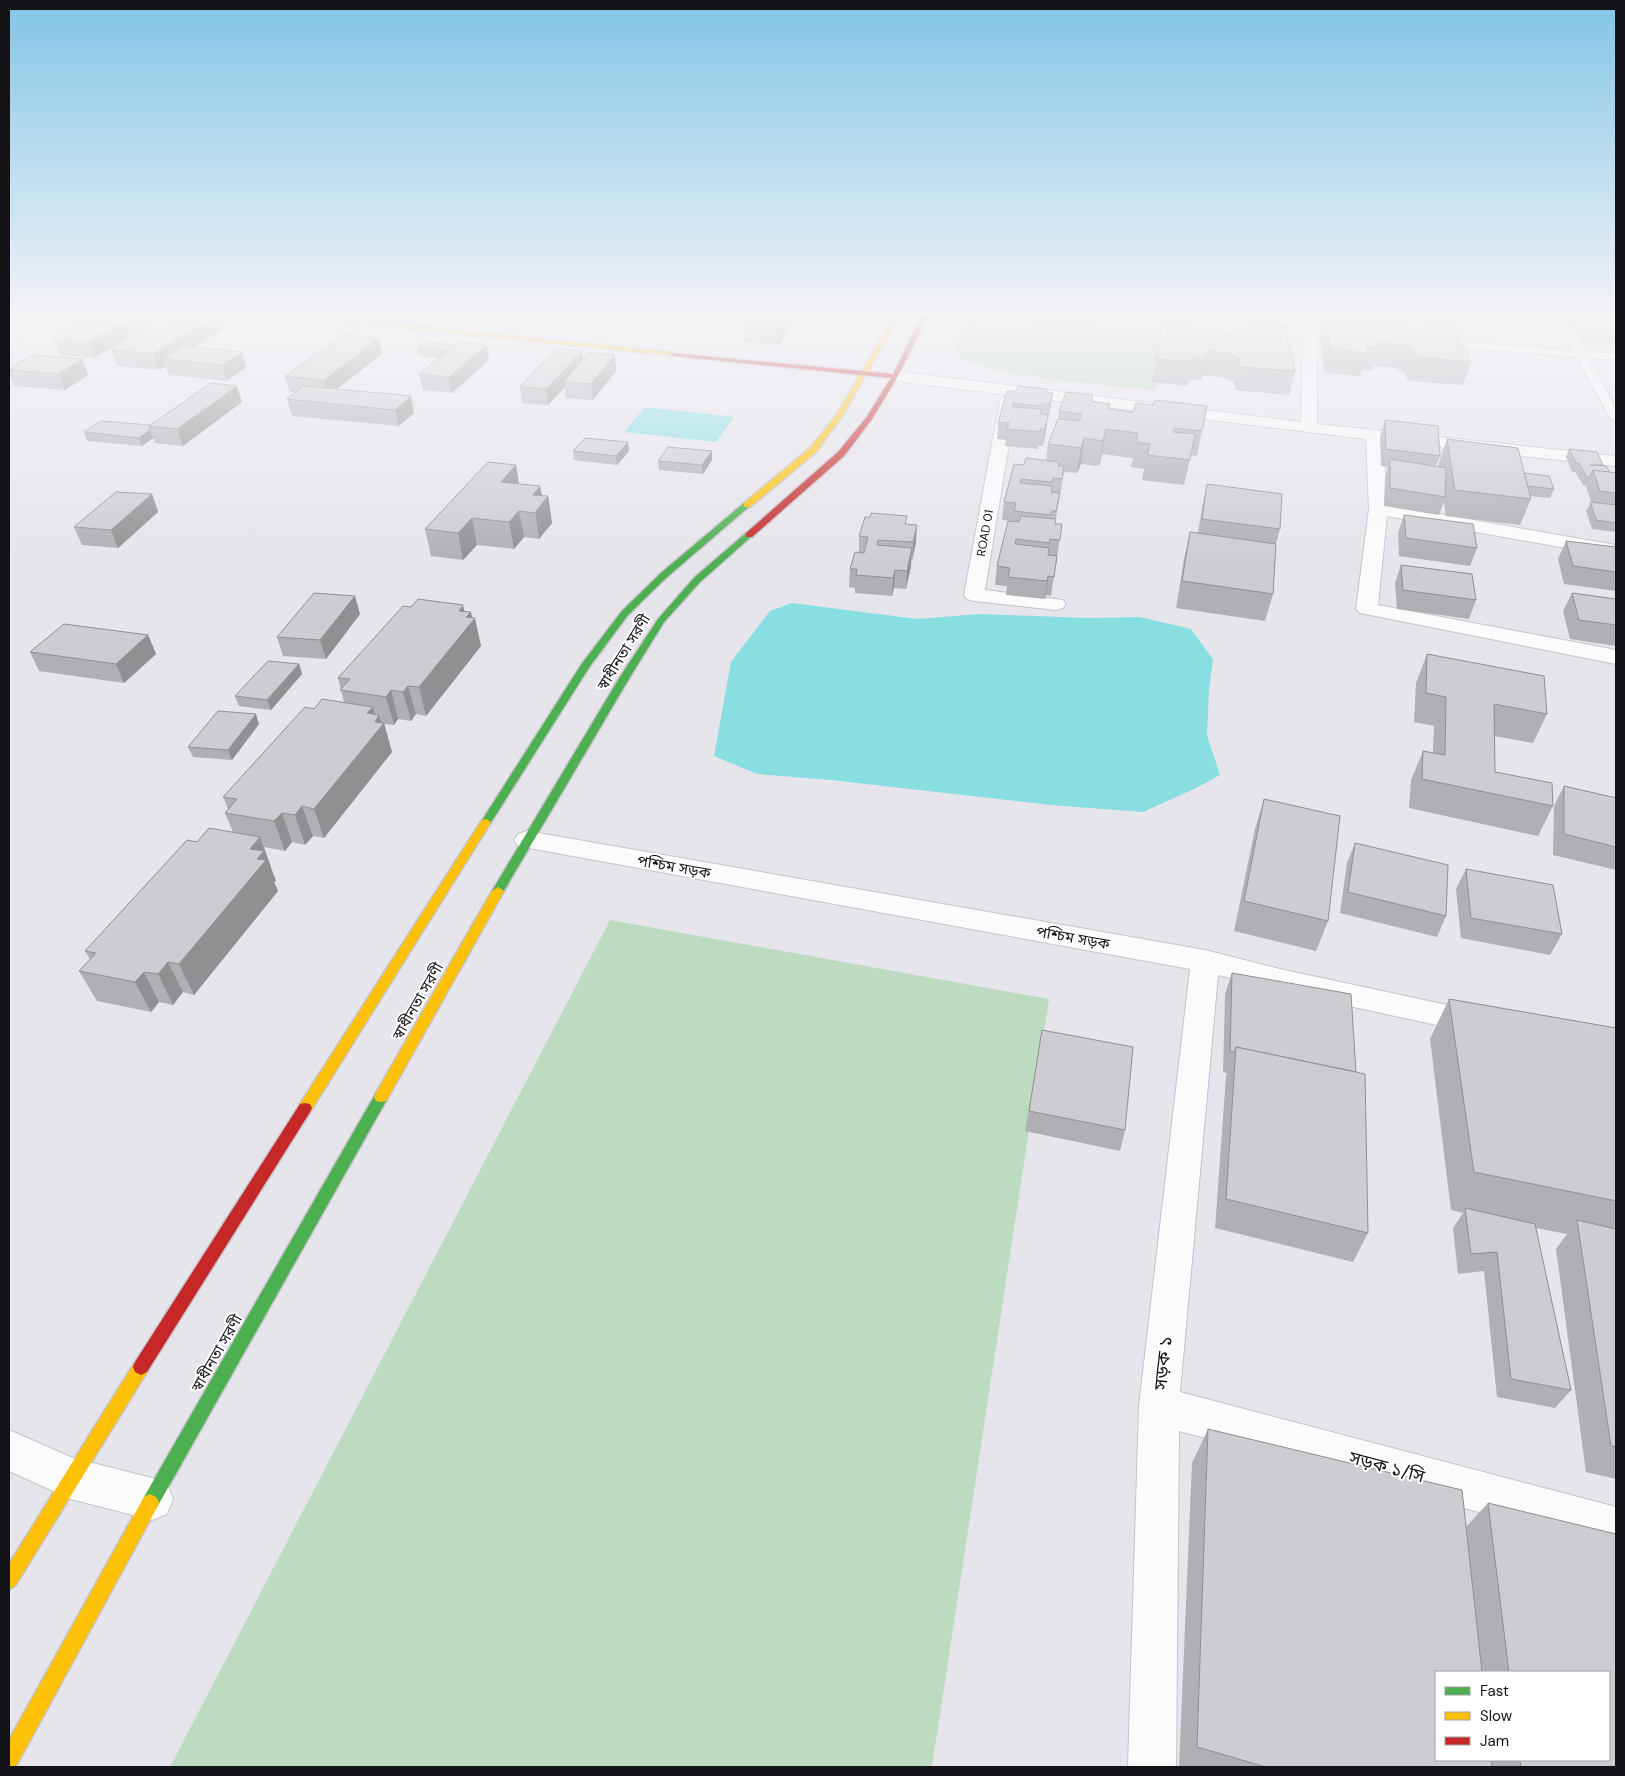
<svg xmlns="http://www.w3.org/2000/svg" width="1625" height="1776" font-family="'DM Sans','Noto Sans Bengali',sans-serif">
	<rect width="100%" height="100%" fill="#e7e5ec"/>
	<g fill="#bddbc0">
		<path d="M1559,314H1616V346L1575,343Z"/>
		<path d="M977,316L1162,331L1156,390C1122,386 968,377 954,351L970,320Z"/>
		<path d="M610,920L1049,999L932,1767H170Z"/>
	</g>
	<g fill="#89dee2">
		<path d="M645,407L734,417L716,442L624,432Z"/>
		<path d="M792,603L917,619L980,614L1088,618L1140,617L1191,629L1213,659L1209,691L1207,735L1220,775L1196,788L1143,812L1050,805L831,780L757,774L714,756L731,662L770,611Z"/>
	</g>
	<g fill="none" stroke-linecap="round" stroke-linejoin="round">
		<defs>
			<g id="lane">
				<path d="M1301,314H1311L1314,330L1346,333L1351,336L1346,339L1306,335Z"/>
				<path d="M1554,314H1564L1585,351L1616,354V360L1588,358L1616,408V421L1610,418L1577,357L1438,346L1433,343L1438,340L1574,351Z"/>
			</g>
			<g id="street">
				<path d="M41,314H59L14,342L9,343V333Z"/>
				<path d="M1108,314H1163L1315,330L1317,333V424L1616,456V466L1383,441L1387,505L1616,545V557L1387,516L1378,605L1616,650V664L1360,613L1356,609L1369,509L1366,439L895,381L889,379L887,376L889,373L895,371L1301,422L1303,337L1115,318Z"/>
				<path d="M1008,396L1014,398L1016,401L985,590L1063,600L1066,604L1063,608L1056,610L974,601L967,599L964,595L1000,401L1002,398Z"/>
				<path d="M527,831L1205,950L1280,969L1489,1014L1493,1022L1489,1030L1478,1034L1280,991L1218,975L1180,1392L1616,1507V1549L1179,1431L1176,1767H1128L1139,1406L1190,969L518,846L514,840L518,834Z"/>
				<path d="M9,1430L73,1458L152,1478L167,1484L173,1499L167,1514L152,1520L71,1499L9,1471Z"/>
			</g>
			<g id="fast">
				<path d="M744,503L751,505L667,577L628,615L590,666L490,824H482L481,822L581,665L622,611L661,573Z"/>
				<path d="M746,533L753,535L700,582L664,622L630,677L502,894H494L492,891L620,677L658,619L694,578Z"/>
				<path d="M381,1092L386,1093L388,1097L386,1101L156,1509L150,1512L144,1509L141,1503L144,1497L376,1093Z"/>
			</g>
			<g id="slow">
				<path d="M271,314H295L673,352L676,354L673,356Z"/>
				<path d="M895,314H901L843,415L816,452L750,507H744V503L810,448L837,414Z"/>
				<path d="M486,819L491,822L310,1112L305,1113L300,1112L298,1108L300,1104L482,820Z"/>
				<path d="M498,887L504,891L386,1101L381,1102L376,1101L374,1097L376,1093L492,891Z"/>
				<path d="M141,1359L147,1362L149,1367L147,1372L15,1586L9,1589V1564L135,1362Z"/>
				<path d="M150,1494L156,1497L159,1503L156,1509L16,1766L9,1767V1740L144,1497Z"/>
			</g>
			<g id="jam">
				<path d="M923,314H929L898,376L872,419L844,456L752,537H746V533L838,452L866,418L891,378L673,356L670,354L671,353L893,374Z"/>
				<path d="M305,1103L310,1104L312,1108L310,1112L147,1372L141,1375L135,1372L133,1367L135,1362L300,1104Z"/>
			</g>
		</defs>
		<use href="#lane" stroke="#c5c3c9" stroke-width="2"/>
		<use href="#street" stroke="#c5c3c9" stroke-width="2"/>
		<use href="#fast" stroke="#c5c3c9" stroke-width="3"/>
		<use href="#slow" stroke="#c5c3c9" stroke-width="3"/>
		<use href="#jam" stroke="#c5c3c9" stroke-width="3"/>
		<use href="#lane" fill="#fbfbfc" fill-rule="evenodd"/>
		<use href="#street" fill="#fbfbfc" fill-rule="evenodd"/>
		<use href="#fast" fill="#4caf50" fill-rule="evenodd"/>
		<use href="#slow" fill="#ffc107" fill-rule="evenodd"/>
		<use href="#jam" fill="#c62828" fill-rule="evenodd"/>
	</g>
	<g fill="#b0afb4" fill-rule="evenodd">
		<path d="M98,314H157L159,319L94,358L60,355L54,340Z"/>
		<path d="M430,314H464L459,318Z"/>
		<path d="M753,314H790L791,324L779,345L745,342V327Z"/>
		<path d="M1324,314H1350L1351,316L1366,324L1401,325L1402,320L1414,321L1416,316L1471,362L1463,385L1408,381L1405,373L1395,368L1374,366L1372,371L1362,370L1360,376L1324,373L1320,330Z"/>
		<path d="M1163,316L1186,325L1200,332L1236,334L1237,328L1295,371L1289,395L1235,390L1234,382L1225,378L1203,375L1201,380H1189L1188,386L1152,382Z"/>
		<path d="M226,327L195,347L246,367L227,381L169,375L165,366L159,370L117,366L111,350Z"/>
		<path d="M379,338L382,354L337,389L414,413L399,426L292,416L287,399L295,393L290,392L285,376Z"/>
		<path d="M455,345H487L489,360L452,393L423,390L419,374L439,358L418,356L417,348Z"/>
		<path d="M82,359L88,375L65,390L14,386L9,374V369Z"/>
		<path d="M616,371L593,400L566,398L565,387L548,405L522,403L520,387Z"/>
		<path d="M1016,391L1053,393L1050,409L1048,420H1047L1043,446H1038V449L1005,446L1006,440L997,439L998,422Z"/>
		<path d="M1093,395L1092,402L1109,409L1202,431L1197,456L1191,455L1184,485L1142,480L1144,469L1131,467L1133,458L1102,454L1099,466L1081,464L1077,473L1064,472L1055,524H1062L1051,596L1046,595L1045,599L1006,595L1007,586L995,585L997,566L1013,521L1002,520L1004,502L1024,465L1046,460L1048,444L1058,419L1059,411Z"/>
		<path d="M242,402L183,446L155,443L153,438L142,446L87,441L84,432L150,425Z"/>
		<path d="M1385,420L1440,456L1436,466L1439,467L1438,465L1447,439L1524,473L1554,489L1550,498L1530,496L1531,499L1520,525L1446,516L1444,502L1439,515L1384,506L1385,477L1388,467L1381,466L1380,437Z"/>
		<path d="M1569,449L1603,465V466L1610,472L1616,473V532L1592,529L1586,511L1591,502L1586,487V486L1583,485L1575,472H1572L1566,457Z"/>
		<path d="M573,451H629L617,465L574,460Z"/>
		<path d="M712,460L703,474L659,470L658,461Z"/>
		<path d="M516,465L519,484L540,486L542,496H548L552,523L539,539L524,537L514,549L477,545L463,560L431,556L425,529Z"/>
		<path d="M1207,484L1280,529L1276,544L1273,594L1265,621L1176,608L1184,559L1190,532L1198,533L1203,502Z"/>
		<path d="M152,494L158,512L118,548L82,545L74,527Z"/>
		<path d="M1404,515L1477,548L1470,566L1399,556L1398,533Z"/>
		<path d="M906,524L916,543L911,561V566L906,589L894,588L892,596L855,593V588L849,587L850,569L859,553V536Z"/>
		<path d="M1566,541L1616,547V591L1564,584L1558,559Z"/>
		<path d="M1401,565L1476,600L1469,619L1397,609L1395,583Z"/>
		<path d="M1572,593L1616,599V646L1570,639L1563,611Z"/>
		<path d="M411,607L465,611L472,618L481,646L426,716L416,714L411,721L398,719L394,725L384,724L392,752L324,838L313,836L305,845L292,842L285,851L264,847L271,867V868L276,881L274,882L278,891L194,995L183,992L173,1005L159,1002L151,1012L97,1001L79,971L90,959L85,951L197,842L233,832L225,813L228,809L223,797L314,709L344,702L338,678Z"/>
		<path d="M360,614L326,659L283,656L277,637Z"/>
		<path d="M148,635L156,654L124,683L39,671L30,652Z"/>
		<path d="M1427,654L1547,714L1533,743L1494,736L1495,772L1553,806L1538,836L1409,808L1411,780L1423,751L1433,753L1434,726L1414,722L1416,683Z"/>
		<path d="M299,664L302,674L271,710L239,706L235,696Z"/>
		<path d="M259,724L232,760L193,757L188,747Z"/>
		<path d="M1564,786L1616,798V870L1553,855L1554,806Z"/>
		<path d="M1264,799L1328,921L1316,951L1234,931L1255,829Z"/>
		<path d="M1355,843L1446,916L1437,937L1340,913L1347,863Z"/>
		<path d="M1466,869L1562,934L1550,955L1461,938L1456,889Z"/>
		<path d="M1232,973L1356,1072L1368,1233L1353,1262L1215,1228L1226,1077L1227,1073L1223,1072L1225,994Z"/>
		<path d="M1449,999L1616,1028V1479L1586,1472L1556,1249L1567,1234L1536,1228L1571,1390L1555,1408L1497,1397L1484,1271L1458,1274L1453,1228L1463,1213L1451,1210L1430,1039Z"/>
		<path d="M1039,1050L1125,1130L1120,1151L1025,1131Z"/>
		<path d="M1208,1429L1462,1490L1466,1527L1488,1503L1616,1534V1767H1179L1192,1463ZM1436,1672H1609V1760H1436Z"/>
	</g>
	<g fill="#908f92">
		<path d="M136,314H157L159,319L94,358L88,343Z"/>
		<path d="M218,314H222L226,327L174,360L163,359L165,366L159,370L153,354Z"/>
		<path d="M459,314H464L459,318Z"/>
		<path d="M787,314H790L791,324L779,345L778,329Z"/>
		<path d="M379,338L382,354L328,396L324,380Z"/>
		<path d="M487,345L489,360L452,393L449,377Z"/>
		<path d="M582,351L584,366L564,382L565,387L548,405L546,389Z"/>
		<path d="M1208,351L1203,375L1201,380L1206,357Z"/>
		<path d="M242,352L246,367L227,381L222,365Z"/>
		<path d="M615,355L616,371L593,400L591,384Z"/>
		<path d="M82,359L88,375L65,390L59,374Z"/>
		<path d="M237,386L242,402L183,446L177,429Z"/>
		<path d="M1053,393L1050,409L1048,420L1050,403Z"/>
		<path d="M411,396L414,413L399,426L395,410Z"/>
		<path d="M1048,415L1046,431L1043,446L1045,429Z"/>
		<path d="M1106,429L1102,454L1099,466L1103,441Z"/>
		<path d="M150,430L153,438L142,446L139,438Z"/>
		<path d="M1084,438L1081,464L1077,473L1081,448Z"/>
		<path d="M628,442L629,451L617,465L616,456Z"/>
		<path d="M712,451V460L703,474L702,465Z"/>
		<path d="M516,465L520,491L501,482Z"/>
		<path d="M540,486L543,503L548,496L552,523L539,539L533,495Z"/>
		<path d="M152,494L158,512L118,548L111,530Z"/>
		<path d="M519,511L524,537L514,549L509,522Z"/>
		<path d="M472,518L477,545L463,560L458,533Z"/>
		<path d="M917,525L916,543L912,561L913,542Z"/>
		<path d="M912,548L911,566L906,589L907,571Z"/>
		<path d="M895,570L894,588L892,596L893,578Z"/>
		<path d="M1048,576L1046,595L1045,599L1047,581Z"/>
		<path d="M355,596L360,614L326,659L320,640Z"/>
		<path d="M463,605L468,627L466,617L471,612L473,621L475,618L481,646L426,716L419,687L459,611Z"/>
		<path d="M148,635L156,654L124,683L116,664Z"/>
		<path d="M299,664L302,674L271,710L267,700Z"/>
		<path d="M408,686L416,714L411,721L403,692Z"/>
		<path d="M391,690L398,719L394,725L386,697Z"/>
		<path d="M373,707L376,720L379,715L382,725L384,723L392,752L324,838L314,809L367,713Z"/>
		<path d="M256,714L259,724L232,760L228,750Z"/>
		<path d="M302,806L313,836L305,845L295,815Z"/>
		<path d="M282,813L292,842L285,851L274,821Z"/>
		<path d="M260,837L271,867V868L276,881L274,882L278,891L194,995L179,964L250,849Z"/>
		<path d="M168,962L183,992L173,1005L158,974Z"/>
		<path d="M144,972L159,1002L151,1012L135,982Z"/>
	</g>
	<g fill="#cdccd1" stroke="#908f92">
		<path d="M98,314H136L88,343L54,340Z"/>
		<path d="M172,314H218L153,354L111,350Z"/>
		<path d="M753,314H787L778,329L745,327Z"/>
		<path d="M1326,314H1350L1351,316L1363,317L1366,324L1405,326L1402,320L1416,321V316L1449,319L1471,362L1415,357L1412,350L1402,345L1380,342L1379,347H1367V353L1330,349Z"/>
		<path d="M1163,316L1186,318V325H1198L1200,332L1239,334L1237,328L1250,330L1252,324L1285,327L1295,371L1240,367L1239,359L1230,354L1208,351L1206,357L1194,356L1192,362L1156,359Z"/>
		<path d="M342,335L379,338L324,380L285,376Z"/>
		<path d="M425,342L455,345L447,351L417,348Z"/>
		<path d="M458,342L487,345L449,377L419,374Z"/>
		<path d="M184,346L242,352L222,365L163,359Z"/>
		<path d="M556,348L582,351L546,389L520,387Z"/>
		<path d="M588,353L615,355L591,384L564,382Z"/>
		<path d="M31,355L82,359L59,374L9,370V369Z"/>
		<path d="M211,383L237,386L177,429L149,426Z"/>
		<path d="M304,386L411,396L395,410L287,399Z"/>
		<path d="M1018,386L1047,389V392L1053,393L1050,403H1042L1041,406L1013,403L1012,407L1041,409L1040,414L1048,415L1045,429H1040V432L1007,429L1009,423L998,422L1007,391H1016Z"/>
		<path d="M1066,392L1093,395L1091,401L1110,404L1108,409L1133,412L1136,403L1153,405L1155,400L1207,406L1202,431L1174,428L1173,432L1195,434L1190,460L1147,455L1150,444L1136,442L1138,433L1106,429L1103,441L1084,438L1081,448L1048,444L1058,419L1079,421L1082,414L1059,411Z"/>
		<path d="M1385,420L1438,426L1440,456L1386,449Z"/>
		<path d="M101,421L150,425L149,426L150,430L139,438L84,432Z"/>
		<path d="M585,438L628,442L616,456L573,451Z"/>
		<path d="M1447,439L1518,448L1531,499L1455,490Z"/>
		<path d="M668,447L712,451L702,465L658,461Z"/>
		<path d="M1569,449L1597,452L1603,465H1590L1606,466L1610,472L1593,470L1590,477H1587L1579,463H1576Z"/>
		<path d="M1026,458L1059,462L1058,466H1064L1062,479L1053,478L1052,482L1021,479L1020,483L1052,486L1051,492L1060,493L1056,511H1052L1050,515L1014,511L1016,503L1004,502L1014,464L1024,465Z"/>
		<path d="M1390,459L1446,468L1445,497L1390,488Z"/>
		<path d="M488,462L516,465L501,482L540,486L533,495L548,496L535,513L519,511L509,522L472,518L458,533L425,529Z"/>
		<path d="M1593,470L1616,473V493L1600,491Z"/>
		<path d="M1524,473L1549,476L1554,489L1528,486Z"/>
		<path d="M1207,484L1282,494L1280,529L1202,519Z"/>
		<path d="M116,492L152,494L111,530L74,527Z"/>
		<path d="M1590,502L1616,505V523L1596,520Z"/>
		<path d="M871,513L907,516L905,524L917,525L913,542L878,540L877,545L912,548L907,571L895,570L893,578L856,575L857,569H850L855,552L864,553L868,537L859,536L865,517H870Z"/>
		<path d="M1404,515L1473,524L1477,548L1406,538Z"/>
		<path d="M1021,516L1056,519L1055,524H1062L1060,540L1050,539L1049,543L1016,539L1015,544L1049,548L1048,555L1057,556L1054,577L1048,576L1047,581L1008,577L1010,568L997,566L1008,521L1019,522Z"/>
		<path d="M1190,532L1276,544L1273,594L1182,581Z"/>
		<path d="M1566,541L1616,547V572L1573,566Z"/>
		<path d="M1401,565L1472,574L1476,600L1403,590Z"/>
		<path d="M314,593L355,596L320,640L277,637Z"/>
		<path d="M1572,593L1616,599V625L1579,620Z"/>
		<path d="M418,599L463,605L459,611L471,612L466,617L475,618L419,687L408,686L403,692L391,690L386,697L340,690L350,679L338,678L403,606L411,607Z"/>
		<path d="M64,624L148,635L116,664L30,652Z"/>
		<path d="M1427,654L1544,676L1547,714L1494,704L1495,772L1552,783L1553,806L1422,779L1423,751L1445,755L1446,697L1426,693Z"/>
		<path d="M268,661L299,664L267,700L235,696Z"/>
		<path d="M322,699L373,707L367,713L379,715L375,722L384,723L314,809L302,806L295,815L282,813L274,821L225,813L237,799L223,797L305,707L314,709Z"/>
		<path d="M218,711L256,714L228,750L188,747Z"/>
		<path d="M1564,786L1616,798V847L1564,834Z"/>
		<path d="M1264,799L1340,816L1328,921L1244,901Z"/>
		<path d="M209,828L260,837L250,849L264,851L257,859L266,860L179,964L168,962L158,974L144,972L135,982L79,971L96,953L85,951L187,840L197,842Z"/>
		<path d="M1355,843L1448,865L1446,916L1348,892Z"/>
		<path d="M1466,869L1553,885L1562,934L1471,918Z"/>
		<path d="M1232,973L1351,994L1356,1072L1236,1047L1234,1052L1230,1051Z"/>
		<path d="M1449,999L1616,1028V1201L1474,1172Z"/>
		<path d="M1042,1030L1133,1047L1125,1130L1029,1111Z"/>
		<path d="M1236,1047L1365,1074L1368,1233L1226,1199Z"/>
		<path d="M1465,1208L1535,1224L1571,1390L1511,1379L1497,1252L1471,1254Z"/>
		<path d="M1577,1220L1616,1229V1447L1611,1446Z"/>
		<path d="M1208,1429L1462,1490L1482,1672H1436V1760H1491L1492,1767H1266L1197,1747Z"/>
		<path d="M1488,1503L1616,1534V1767H1521L1520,1760H1609V1672H1509Z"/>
	</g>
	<linearGradient id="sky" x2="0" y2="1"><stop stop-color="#82c5e6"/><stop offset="0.56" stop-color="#f4f3f6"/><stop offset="1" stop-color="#f4f3f6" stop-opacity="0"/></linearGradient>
	<rect width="1625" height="563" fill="url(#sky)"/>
	<g text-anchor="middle" stroke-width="4" stroke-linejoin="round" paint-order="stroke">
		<g font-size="12" fill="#131216" stroke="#fff">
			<text transform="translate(985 533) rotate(-80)" y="4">ROAD 01</text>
		</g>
		<g font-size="15" fill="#131216" stroke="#fff">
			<text transform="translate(624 652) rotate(-58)" y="5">স্বাধীনতা সরণী</text>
			<text transform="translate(674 867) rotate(10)" y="5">পশ্চিম সড়ক</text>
			<text transform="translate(1073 938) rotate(10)" y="5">পশ্চিম সড়ক</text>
			<text transform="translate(418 1001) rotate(-60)" y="5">স্বাধীনতা সরণী</text>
			<text transform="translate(217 1353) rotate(-60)" y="5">স্বাধীনতা সরণী</text>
		</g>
		<g font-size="18" fill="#131216" stroke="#fff">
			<text transform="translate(1163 1363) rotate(-84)" y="6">সড়ক ১</text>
			<text transform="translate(1387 1467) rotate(15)" y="6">সড়ক ১/সি</text>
		</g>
	</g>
	<rect width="1625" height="1776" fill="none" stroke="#131216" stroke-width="20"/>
	<rect x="1435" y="1671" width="175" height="90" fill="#ffffff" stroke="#a1a0a2"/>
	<rect x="1445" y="1687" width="25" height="8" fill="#4caf50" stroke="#a1a0a2"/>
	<text x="1480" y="1696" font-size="15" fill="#131216">Fast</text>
	<rect x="1445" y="1712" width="25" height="8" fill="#ffc107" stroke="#a1a0a2"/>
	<text x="1480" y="1721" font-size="15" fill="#131216">Slow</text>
	<rect x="1445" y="1737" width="25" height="8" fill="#c62828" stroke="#a1a0a2"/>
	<text x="1480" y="1746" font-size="15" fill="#131216">Jam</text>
</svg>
